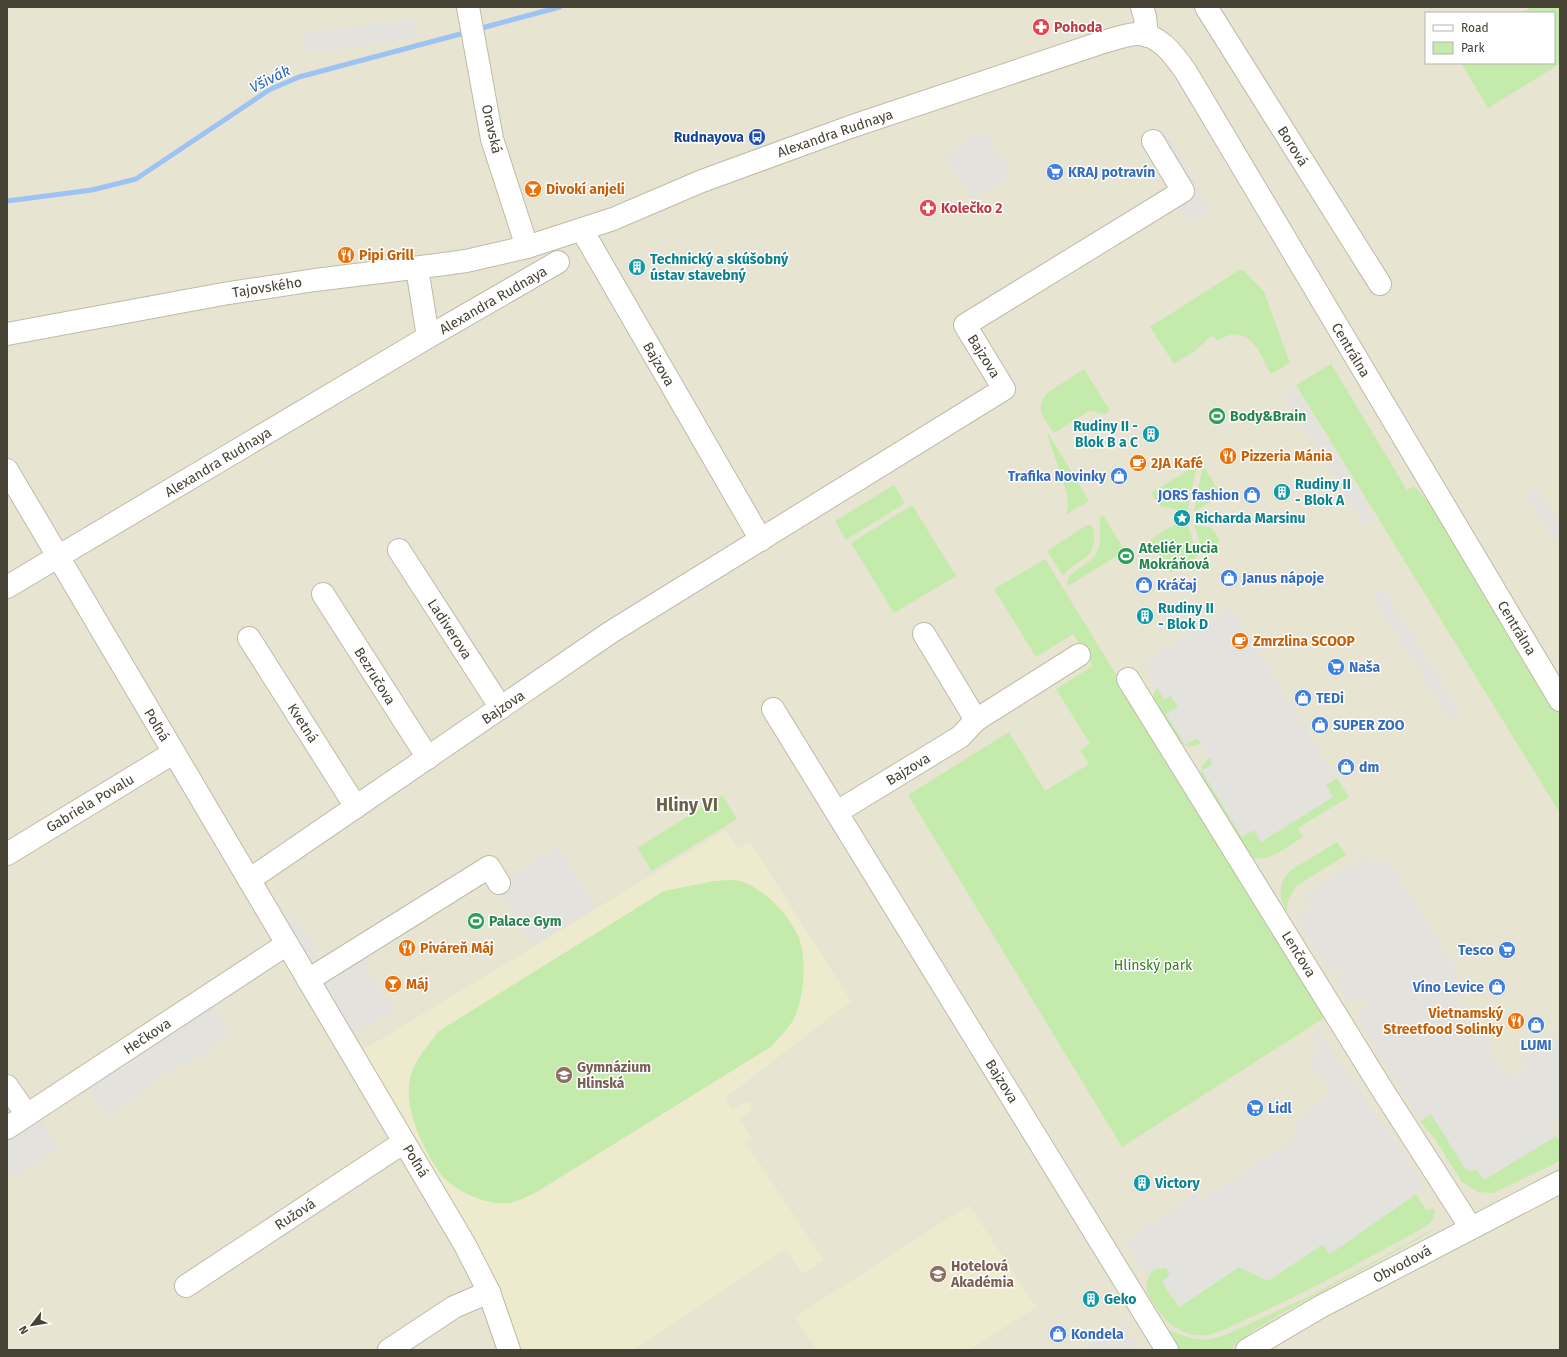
<svg xmlns="http://www.w3.org/2000/svg" width="1567" height="1357" font-family="'Fira Sans',sans-serif">
	<rect width="100%" height="100%" fill="#f3f1e5"/>
	<path fill="#e8e4d2" fill-rule="evenodd" d="M7,7H1560V1350H7ZM1426,13H1554V63H1426Z"/>
	<g fill="#eeeace">
		<path d="M726,830L738,849L750,842L851,1001L725,1098L732,1110L745,1102L750,1103L752,1108L750,1111L739,1119L752,1139L746,1143L824,1260L803,1274L786,1249L634,1350H517L360,1052Z"/>
		<path d="M969,1205L1036,1307L970,1350H817L795,1317Z"/>
	</g>
	<g fill="#c4ebab">
		<path d="M1532,7L1560,8V64L1488,108L1461,63H1554V13H1522Z"/>
		<path d="M1239,270H1243L1264,292L1290,363L1271,374C1259,352 1249,321 1217,341L1215,337L1211,336L1195,351L1174,364L1150,327Z"/>
		<path d="M1331,364L1407,490L1414,486L1444,519L1560,713V813L1296,385Z"/>
		<path d="M1084,369L1110,411L1105,414L1089,411L1054,433C1044,418 1034,410 1047,393Z"/>
		<path d="M1046,430L1089,501L1065,515L1068,508L1067,494Z"/>
		<path d="M1197,465L1187,512L1160,506L1151,493Z"/>
		<path d="M1203,465L1221,495L1194,512Z"/>
		<path d="M894,485L905,503L846,540L835,521Z"/>
		<path d="M912,505L956,576L894,613L851,543Z"/>
		<path d="M1103,515L1125,551L1068,586L1067,583C1070,569 1091,565 1097,552C1102,543 1099,528 1100,518Z"/>
		<path d="M1180,521L1187,523L1198,556L1170,573L1150,540Z"/>
		<path d="M1087,525H1091C1094,529 1094,532 1094,537C1094,562 1075,559 1063,576L1047,551Z"/>
		<path d="M1194,525L1212,528L1220,541L1203,552Z"/>
		<path d="M1045,559L1327,1016L1122,1147L908,795L1009,732L1045,791L1089,764L1080,750L1090,744L1056,689L1093,666L1073,634L1036,657L994,589Z"/>
		<path d="M1157,688L1164,699L1171,696L1178,707L1166,714L1198,740L1221,729C1213,734 1203,743 1194,746C1177,752 1162,716 1155,704C1153,698 1153,693 1157,688Z"/>
		<path d="M1232,744L1211,761L1213,764L1202,771L1242,837L1254,830L1332,797L1325,785L1337,778L1349,797L1298,828L1303,837C1289,845 1268,864 1251,857L1202,780C1196,760 1218,753 1232,744Z"/>
		<path d="M722,795L737,819L652,871L637,848Z"/>
		<path d="M1337,842L1346,855L1296,886L1288,900L1287,912C1278,897 1278,883 1291,870Z"/>
		<path d="M714,881C722,881 732,879 739,881C749,883 760,891 768,897C781,908 791,921 798,936C808,957 804,1003 792,1022C786,1031 778,1038 772,1046L535,1193C527,1196 516,1203 507,1203C485,1205 458,1192 443,1177C439,1173 437,1168 434,1164C419,1141 403,1103 411,1075C416,1058 429,1044 439,1031L664,891Z"/>
		<path d="M1431,1114L1465,1168C1470,1172 1472,1171 1477,1169L1484,1180L1556,1136L1560,1142V1161L1493,1193L1478,1192L1462,1182L1435,1139L1420,1121Z"/>
		<path d="M1416,1194L1426,1210L1435,1209L1433,1219L1427,1226C1368,1258 1310,1291 1249,1318C1233,1325 1213,1338 1195,1335C1175,1332 1163,1318 1153,1303C1145,1291 1144,1282 1153,1270L1164,1268L1167,1269L1170,1275L1162,1282L1179,1307L1239,1267L1266,1280L1271,1279L1323,1244L1330,1254Z"/>
		<path d="M1434,1229L1429,1233L1279,1315L1256,1329L1229,1350H1178L1167,1330C1193,1338 1198,1344 1225,1335L1312,1295Z"/>
	</g>
	<g fill="#e4e2dd">
		<path d="M414,19L417,38L305,54L302,33Z"/>
		<path d="M1165,129L1211,209L1188,222L1142,142Z"/>
		<path d="M984,131L1012,175L972,200L945,155Z"/>
		<path d="M1295,387L1376,519L1364,526L1283,395Z"/>
		<path d="M1537,488L1560,526V536L1553,540L1526,495Z"/>
		<path d="M1383,587L1461,713L1449,720L1371,595Z"/>
		<path d="M1231,608L1337,778L1326,785L1333,797L1261,842L1254,830L1242,837L1202,771L1213,763L1197,738L1185,745L1166,714L1178,707L1171,696L1164,699L1142,663Z"/>
		<path d="M558,847L596,907L532,946L495,886Z"/>
		<path d="M1368,854L1375,866L1387,858L1469,990L1457,998L1474,1023L1480,1024L1492,1043L1490,1050L1501,1069L1510,1074L1515,1075L1525,1072L1519,1061L1560,1036V1129L1555,1121L1552,1122L1549,1124L1556,1136L1484,1180L1477,1169L1469,1171L1465,1168L1432,1114L1420,1121L1356,1015L1367,1008L1364,1002L1357,997L1354,998L1349,1003L1334,979L1341,978L1343,975L1342,967L1341,966L1330,973L1295,917L1310,908L1302,895Z"/>
		<path d="M295,916L319,956L308,963L283,923Z"/>
		<path d="M357,949L394,1011L351,1037L314,976Z"/>
		<path d="M213,1007L231,1035L186,1065L183,1062L148,1085L150,1089L106,1118L88,1088Z"/>
		<path d="M1319,1031L1426,1187L1329,1254L1323,1244L1269,1280L1239,1267L1179,1307L1162,1282L1170,1275L1167,1269L1164,1268H1158L1153,1270L1149,1276L1126,1241L1197,1192L1202,1200L1299,1134L1291,1122L1332,1094L1308,1059L1320,1050L1311,1036Z"/>
		<path d="M40,1119L60,1148L16,1177L13,1173L7,1177V1141Z"/>
		<path d="M1123,1322L1140,1350H1080Z"/>
	</g>
	<g fill="none" stroke-linecap="round" stroke-linejoin="round">
		<g stroke="#9dc3f4" stroke-width="5">
			<path d="M478,29L560,7"/>
			<path d="M7,201L92,190L136,179L269,90L299,77L468,32"/>
		</g>
		<defs>
			<g id="minor">
				<path d="M468,7L492,139L527,247"/>
				<path d="M1142,7L1145,17L1147,36"/>
				<path d="M1206,7L1380,284"/>
				<path d="M582,230L761,540"/>
				<path d="M7,334L223,294L315,280L437,265L466,261L527,247L613,219L702,181L850,127L1100,43C1111,40 1124,35 1136,34C1159,33 1174,55 1186,72L1560,700"/>
				<path d="M428,337L558,262"/>
				<path d="M7,470L465,1245L489,1292L509,1350"/>
				<path d="M399,550L501,708"/>
				<path d="M7,587L428,337L417,268"/>
				<path d="M323,594L428,758"/>
				<path d="M924,634L976,720"/>
				<path d="M249,638L356,807"/>
				<path d="M1128,679L1380,1086L1471,1228"/>
				<path d="M773,709L1167,1350"/>
				<path d="M837,812L960,737L976,720L1079,655"/>
				<path d="M7,854L173,753"/>
				<path d="M249,880L611,632L1004,389L965,325L1183,191L1153,141"/>
				<path d="M308,980L489,867L499,883"/>
				<path d="M7,1086L27,1115"/>
				<path d="M7,1128L287,944"/>
				<path d="M186,1286L404,1142"/>
				<path d="M389,1350L454,1307L489,1292"/>
				<path d="M1247,1350L1320,1307L1560,1182"/>
			</g>
		</defs>
		<use href="#minor" stroke="#bfbba7" stroke-width="24"/>
		<use href="#minor" stroke="#fff" stroke-width="22"/>
	</g>
	<defs>
		<symbol id="pharmacy-disc" viewBox="-11 -11 22 22"><circle r="9.5" fill="#e0444e" stroke="#fff"/><path d="M-2-6h4v4h4v4h-4v4h-4v-4h-4v-4h4Z" fill="#fff"/></symbol>
		<symbol id="bus-disc" viewBox="-11 -11 22 22"><circle r="9.5" fill="#1a4fb4" stroke="#fff"/><path d="M-5-6H5V4H4V6H2V4H-2V6H-4V4H-5ZM-3.5-4V0h7V-4ZM-3.5 1.2v1.5H-2V1.2ZM2 1.2v1.5H3.5V1.2Z" fill="#fff"/></symbol>
		<symbol id="supermarket-disc" viewBox="-11 -11 22 22"><circle r="9.5" fill="#3f7fe0" stroke="#fff"/><path d="M-6-5.5h2.5l.6 2H6L4.5 2H-2.5L-4.4-4H-6ZM-1.5 3.2a1.3 1.3 0 1 0 .1 0ZM3 3.2a1.3 1.3 0 1 0 .1 0Z" fill="#fff"/></symbol>
		<symbol id="bar-disc" viewBox="-11 -11 22 22"><circle r="9.5" fill="#e8710a" stroke="#fff"/><path d="M-6-5H6L.8 .8V4.5H3.5V6h-7V4.5H-.8V.8Z" fill="#fff"/></symbol>
		<symbol id="restaurant-disc" viewBox="-11 -11 22 22"><circle r="9.5" fill="#e8710a" stroke="#fff"/><path d="M-5-6h1v4h1v-4h1v4h1v-4h1v5L-1.5 .5V6h-2V.5L-5-1ZM5-6V6H3V1.5H1.5Q1.5-4 5-6Z" fill="#fff"/></symbol>
		<symbol id="building-disc" viewBox="-11 -11 22 22"><circle r="9.5" fill="#0f9aa8" stroke="#fff"/><path d="M-4-6H4V6H1V3H-1V6H-4ZM-2.5-4.3h1.7v1.8h-1.7ZM.8-4.3h1.7v1.8H.8ZM-2.5-1h1.7V.8h-1.7ZM.8-1h1.7V.8H.8Z" fill="#fff"/></symbol>
		<symbol id="stadium-disc" viewBox="-11 -11 22 22"><circle r="9.5" fill="#2e9e5b" stroke="#fff"/><path d="M0-5a6.5 5 0 1 0 0 10a6.5 5 0 1 0 0-10ZM-3.5-1.8h7v3.6h-7Z" fill="#fff"/></symbol>
		<symbol id="cafe-disc" viewBox="-11 -11 22 22"><circle r="9.5" fill="#e8710a" stroke="#fff"/><path d="M-5.5-4.5H6V0H3Q3 3.5 0 3.5H-2.5Q-5.5 3.5-5.5 0ZM3-3.2v2h1.7v-2ZM-6 4.5H4V6H-6Z" fill="#fff"/></symbol>
		<symbol id="shop-disc" viewBox="-11 -11 22 22"><circle r="9.5" fill="#3f7fe0" stroke="#fff"/><path d="M-5-2.5h2.3a2.7 3.5 0 0 1 5.4 0H5L5.5 6h-11ZM-1.5-2.5h3a1.5 2.3 0 0 0-3 0Z" fill="#fff"/></symbol>
		<symbol id="sight-disc" viewBox="-11 -11 22 22"><circle r="9.5" fill="#0f9aa8" stroke="#fff"/><path d="M0-6L1.8-2.2L6-1.7L2.9 1.2L3.7 5.4L0 3.3L-3.7 5.4L-2.9 1.2L-6-1.7L-1.8-2.2Z" fill="#fff"/></symbol>
		<symbol id="school-disc" viewBox="-11 -11 22 22"><circle r="9.5" fill="#8d6e63" stroke="#fff"/><path d="M0-5L7-2L0 1L-7-2ZM-4 1L0 2.5L4 1V4Q0 6-4 4Z" fill="#fff"/></symbol>
	</defs>
	<g fill-rule="evenodd">
		<use href="#pharmacy-disc" x="1031" y="17" width="20" height="20"/>
		<use href="#bus-disc" x="747" y="127" width="20" height="20"/>
		<use href="#supermarket-disc" x="1045" y="162" width="20" height="20"/>
		<use href="#bar-disc" x="523" y="179" width="20" height="20"/>
		<use href="#pharmacy-disc" x="918" y="198" width="20" height="20"/>
		<use href="#restaurant-disc" x="336" y="245" width="20" height="20"/>
		<use href="#building-disc" x="627" y="257" width="20" height="20"/>
		<use href="#stadium-disc" x="1207" y="406" width="20" height="20"/>
		<use href="#building-disc" x="1141" y="424" width="20" height="20"/>
		<use href="#restaurant-disc" x="1218" y="446" width="20" height="20"/>
		<use href="#cafe-disc" x="1128" y="453" width="20" height="20"/>
		<use href="#shop-disc" x="1109" y="466" width="20" height="20"/>
		<use href="#building-disc" x="1272" y="482" width="20" height="20"/>
		<use href="#shop-disc" x="1242" y="485" width="20" height="20"/>
		<use href="#sight-disc" x="1172" y="508" width="20" height="20"/>
		<use href="#stadium-disc" x="1116" y="546" width="20" height="20"/>
		<use href="#shop-disc" x="1219" y="568" width="20" height="20"/>
		<use href="#shop-disc" x="1134" y="575" width="20" height="20"/>
		<use href="#building-disc" x="1135" y="606" width="20" height="20"/>
		<use href="#cafe-disc" x="1230" y="631" width="20" height="20"/>
		<use href="#supermarket-disc" x="1326" y="657" width="20" height="20"/>
		<use href="#shop-disc" x="1293" y="688" width="20" height="20"/>
		<use href="#shop-disc" x="1310" y="715" width="20" height="20"/>
		<use href="#shop-disc" x="1336" y="757" width="20" height="20"/>
		<use href="#stadium-disc" x="466" y="911" width="20" height="20"/>
		<use href="#restaurant-disc" x="397" y="938" width="20" height="20"/>
		<use href="#supermarket-disc" x="1497" y="940" width="20" height="20"/>
		<use href="#bar-disc" x="383" y="974" width="20" height="20"/>
		<use href="#shop-disc" x="1487" y="977" width="20" height="20"/>
		<use href="#restaurant-disc" x="1506" y="1011" width="20" height="20"/>
		<use href="#shop-disc" x="1526" y="1015" width="20" height="20"/>
		<use href="#school-disc" x="554" y="1065" width="20" height="20"/>
		<use href="#supermarket-disc" x="1245" y="1098" width="20" height="20"/>
		<use href="#building-disc" x="1132" y="1173" width="20" height="20"/>
		<use href="#school-disc" x="928" y="1264" width="20" height="20"/>
		<use href="#building-disc" x="1081" y="1289" width="20" height="20"/>
		<use href="#shop-disc" x="1048" y="1324" width="20" height="20"/>
	</g>
	<g text-anchor="middle" stroke-width="3" stroke-linejoin="round" paint-order="stroke">
		<g font-size="14" font-weight="bold" fill="#be3a42" stroke="#fff" text-anchor="start">
			<text x="1054" y="32">Pohoda</text>
			<text x="941" y="213">Kolečko 2</text>
		</g>
		<g font-size="14" fill="#464234" stroke="#fff">
			<text transform="translate(492 129) rotate(77)" y="5">Oravská</text>
			<text transform="translate(835 133) rotate(-19)" y="5">Alexandra Rudnaya</text>
			<text transform="translate(1293 146) rotate(58)" y="5">Borová</text>
			<text transform="translate(267 287) rotate(-9)" y="5">Tajovského</text>
			<text transform="translate(493 300) rotate(-30)" y="5">Alexandra Rudnaya</text>
			<text transform="translate(1351 350) rotate(59)" y="5">Centrálna</text>
			<text transform="translate(984 356) rotate(58)" y="5">Bajzova</text>
			<text transform="translate(659 364) rotate(60)" y="5">Bajzova</text>
			<text transform="translate(218 462) rotate(-31)" y="5">Alexandra Rudnaya</text>
			<text transform="translate(1517 628) rotate(59)" y="5">Centrálna</text>
			<text transform="translate(450 629) rotate(57)" y="5">Ladiverova</text>
			<text transform="translate(375 676) rotate(58)" y="5">Bezručova</text>
			<text transform="translate(503 707) rotate(-34)" y="5">Bajzova</text>
			<text transform="translate(303 723) rotate(57)" y="5">Kvetná</text>
			<text transform="translate(157 725) rotate(59)" y="5">Poľná</text>
			<text transform="translate(908 769) rotate(-31)" y="5">Bajzova</text>
			<text transform="translate(90 803) rotate(-31)" y="5">Gabriela Povalu</text>
			<text transform="translate(1299 954) rotate(58)" y="5">Lenčova</text>
			<text transform="translate(147 1036) rotate(-33)" y="5">Hečkova</text>
			<text transform="translate(1002 1081) rotate(58)" y="5">Bajzova</text>
			<text transform="translate(416 1161) rotate(59)" y="5">Poľná</text>
			<text transform="translate(295 1214) rotate(-33)" y="5">Ružová</text>
			<text transform="translate(1402 1264) rotate(-28)" y="5">Obvodová</text>
		</g>
		<g font-size="14" font-weight="bold" fill="#164399" stroke="#fff" text-anchor="end">
			<text x="744" y="142">Rudnayova</text>
		</g>
		<g font-size="14" font-weight="bold" fill="#366cbe" stroke="#fff" text-anchor="start">
			<text x="1068" y="177">KRAJ potravín</text>
			<text x="1106" y="481" text-anchor="end">Trafika Novinky</text>
			<text x="1239" y="500" text-anchor="end">JORS fashion</text>
			<text x="1242" y="583">Janus nápoje</text>
			<text x="1157" y="590">Kráčaj</text>
			<text x="1349" y="672">Naša</text>
			<text x="1316" y="703">TEDi</text>
			<text x="1333" y="730">SUPER ZOO</text>
			<text x="1359" y="772">dm</text>
			<text x="1494" y="955" text-anchor="end">Tesco</text>
			<text x="1484" y="992" text-anchor="end">Víno Levice</text>
			<text x="1536" y="1050" text-anchor="middle">LUMI</text>
			<text x="1268" y="1113">Lidl</text>
			<text x="1071" y="1339">Kondela</text>
		</g>
		<g font-size="14" font-weight="bold" fill="#c56008" stroke="#fff" text-anchor="start">
			<text x="546" y="194">Divokí anjeli</text>
			<text x="359" y="260">Pipi Grill</text>
			<text x="1241" y="461">Pizzeria Mánia</text>
			<text x="1151" y="468">2JA Kafé</text>
			<text x="1253" y="646">Zmrzlina SCOOP</text>
			<text x="420" y="953">Piváreň Máj</text>
			<text x="406" y="989">Máj</text>
			<text x="1503" y="1018" text-anchor="end">Vietnamský<tspan x="1503" dy="16">Streetfood Solinky</tspan></text>
		</g>
		<g font-size="14" font-weight="bold" fill="#0d838f" stroke="#fff" text-anchor="start">
			<text x="650" y="264">Technický a skúšobný<tspan x="650" dy="16">ústav stavebný</tspan></text>
			<text x="1138" y="431" text-anchor="end">Rudiny II -<tspan x="1138" dy="16">Blok B a C</tspan></text>
			<text x="1295" y="489">Rudiny II<tspan x="1295" dy="16">- Blok A</tspan></text>
			<text x="1195" y="523">Richarda Marsinu</text>
			<text x="1158" y="613">Rudiny II<tspan x="1158" dy="16">- Blok D</tspan></text>
			<text x="1155" y="1188">Victory</text>
			<text x="1104" y="1304">Geko</text>
		</g>
		<g font-size="14" font-weight="bold" fill="#27864d" stroke="#fff" text-anchor="start">
			<text x="1230" y="421">Body&amp;Brain</text>
			<text x="1139" y="553">Ateliér Lucia<tspan x="1139" dy="16">Mokráňová</tspan></text>
			<text x="489" y="926">Palace Gym</text>
		</g>
		<g font-size="14" fill="#387b24" stroke="#fff">
			<text x="1153" y="970">Hlinský park</text>
		</g>
		<g font-size="14" font-weight="bold" fill="#785e54" stroke="#fff" text-anchor="start">
			<text x="577" y="1072">Gymnázium<tspan x="577" dy="16">Hlinská</tspan></text>
			<text x="951" y="1271">Hotelová<tspan x="951" dy="16">Akadémia</tspan></text>
		</g>
		<g font-size="15" font-style="italic" fill="#2765b8" stroke="#fff">
			<text transform="translate(270 79) rotate(-27)" y="5">Všivák</text>
		</g>
		<g font-size="18" font-weight="bold" fill="#6a624b" stroke="#fff">
			<text x="687" y="811">Hliny VI</text>
		</g>
	</g>
	<rect width="1567" height="1357" fill="none" stroke="#464234" stroke-width="16"/>
	<rect x="1425" y="12" width="130" height="52" fill="#ffffff" stroke="#b5b3ae"/>
	<rect x="1433" y="25" width="20" height="6" fill="#ffffff" stroke="#b5b3ae"/>
	<text x="1461" y="32" font-size="12" fill="#464234">Road</text>
	<rect x="1433" y="42" width="20" height="12" fill="#c4ebab" stroke="#b5b3ae"/>
	<text x="1461" y="52" font-size="12" fill="#464234">Park</text>
	<g transform="translate(32 1325) rotate(239)" stroke="#ffffff" stroke-width="3" paint-order="stroke">
	<path d="M0-3L7 15L0 10L-7 15Z" fill="#464234"/>
	<text y="-6" font-size="11" font-weight="bold" text-anchor="middle" fill="#464234">N</text>
	</g>
</svg>
